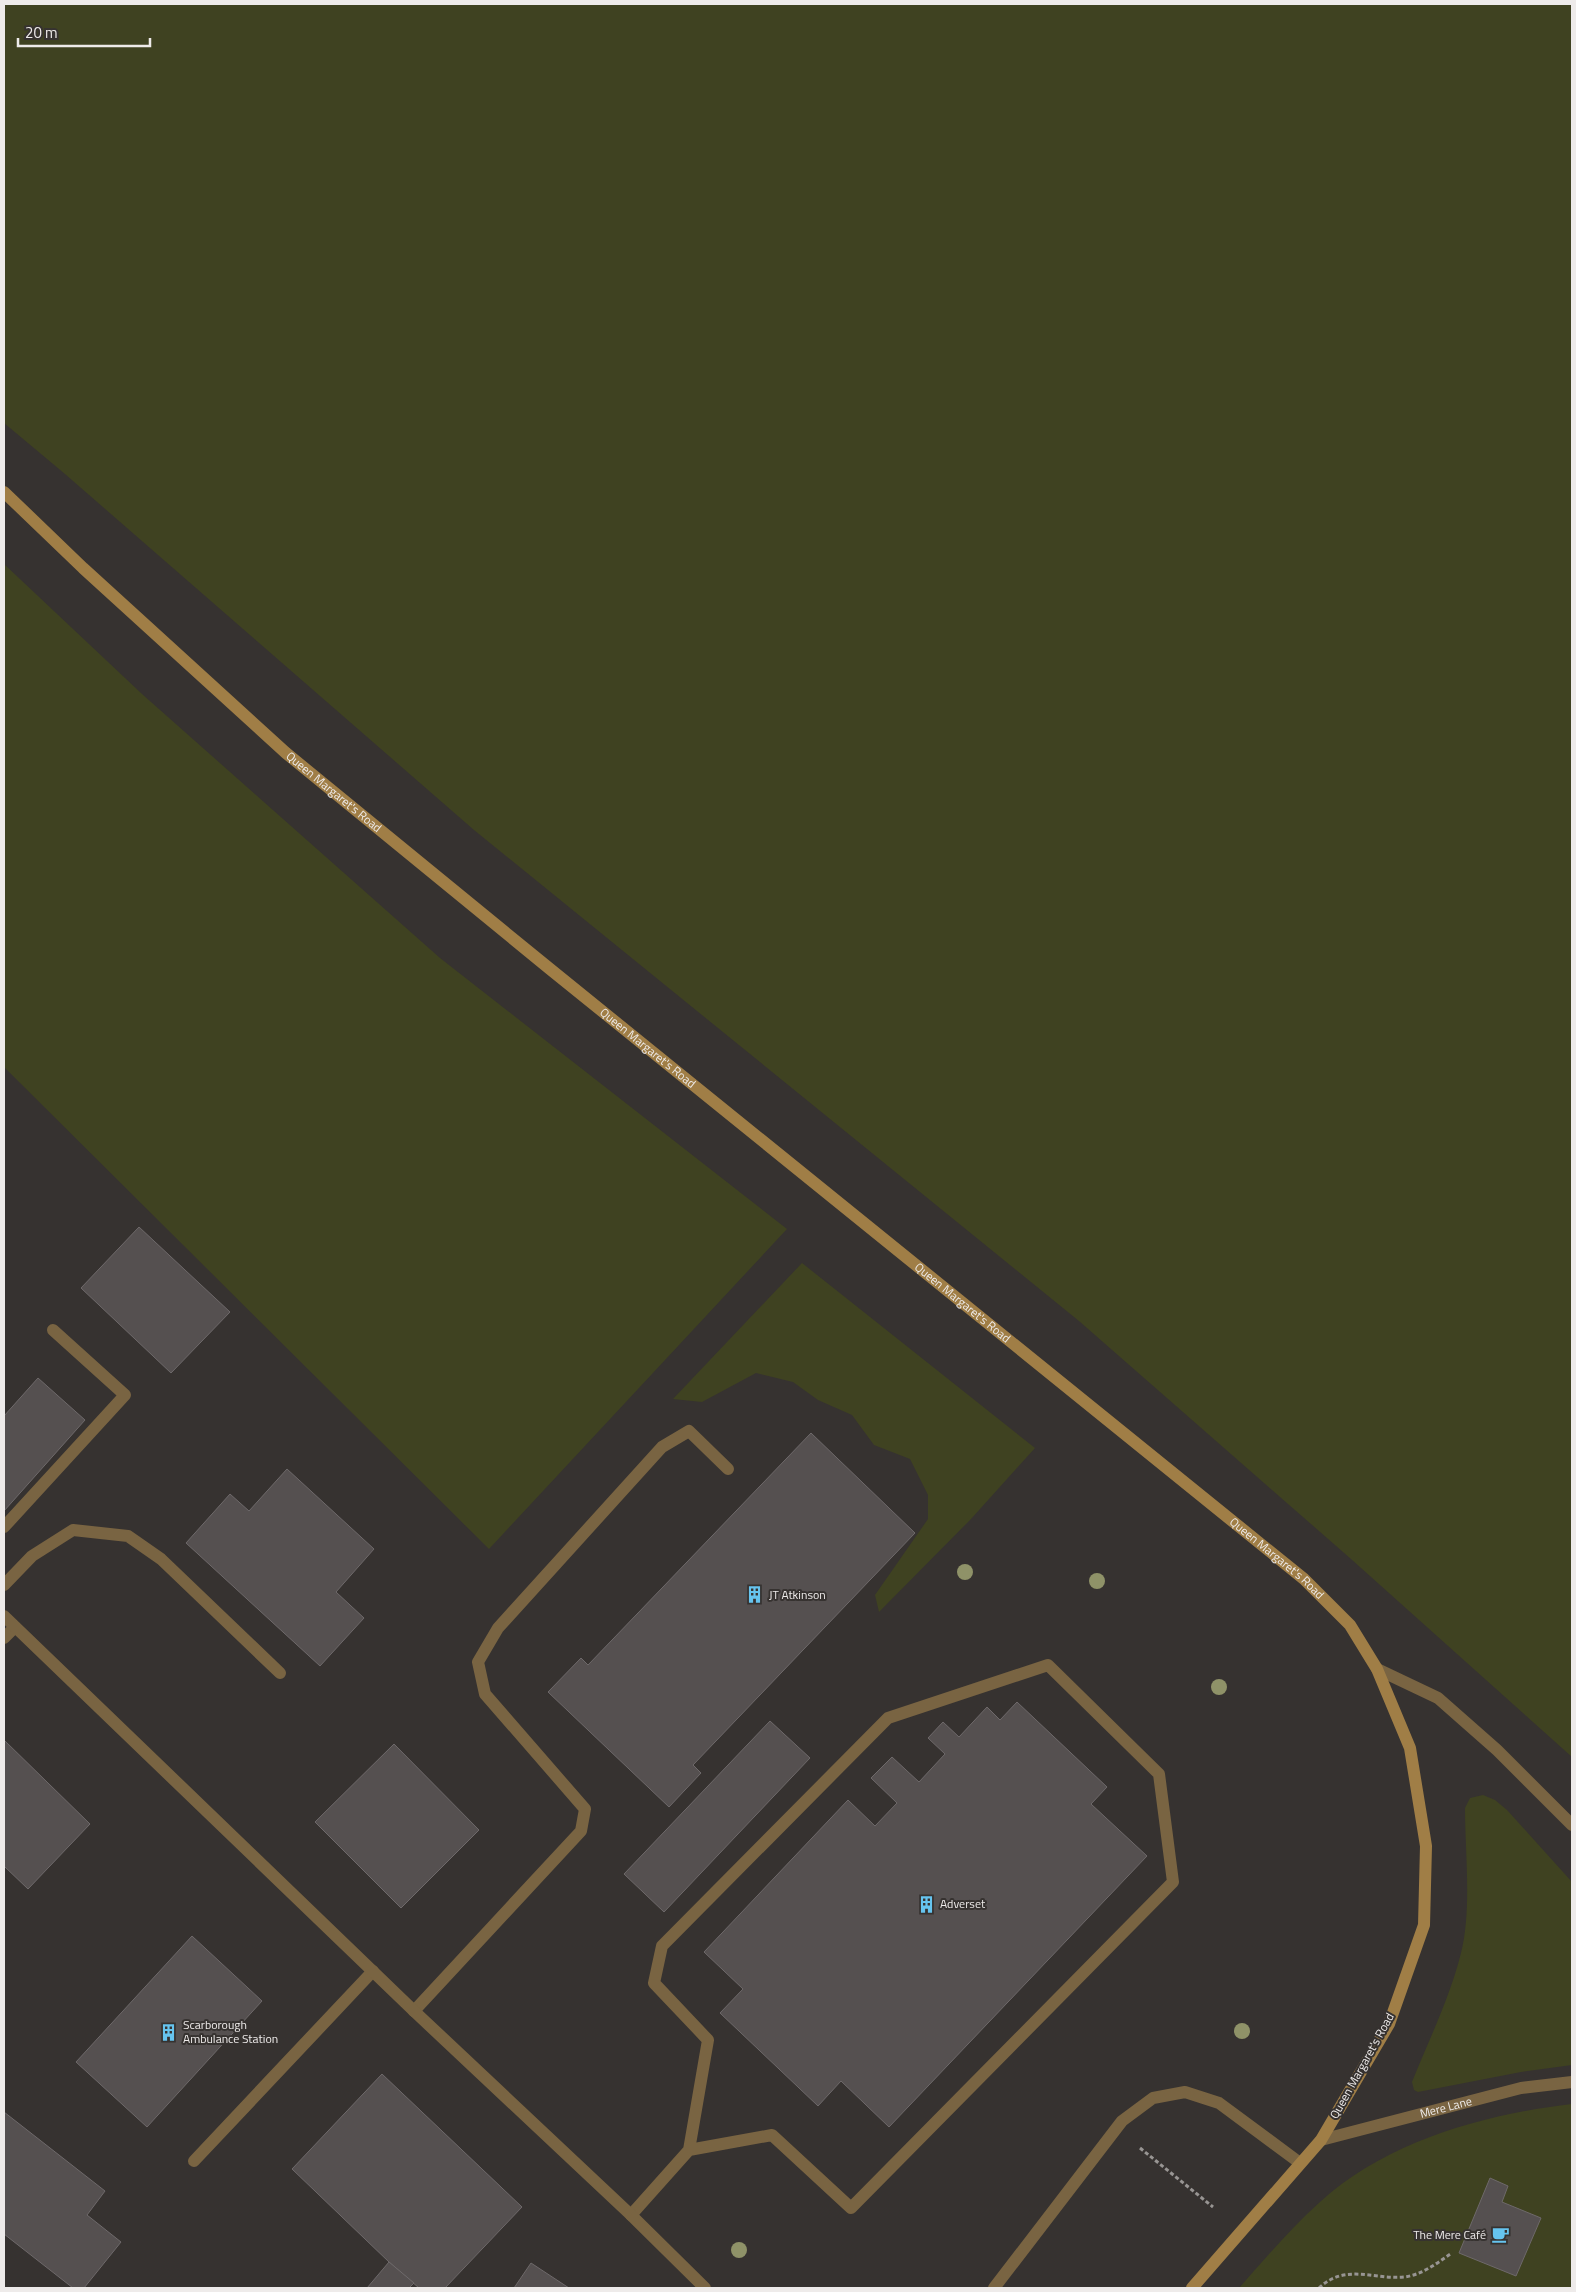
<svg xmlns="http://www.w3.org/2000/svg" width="1576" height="2292" font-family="'Titillium Web',sans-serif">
	<rect width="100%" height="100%" fill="#363230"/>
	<g fill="#3f4221">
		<path d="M4,4H1572V1757L1351,1559L1079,1321L474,830L65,474L4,423Z"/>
		<path d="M4,564L142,694L440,958L787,1229L489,1549L4,1067Z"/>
		<path d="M802,1263L1035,1448L971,1519L879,1612L875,1595L928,1519V1495L910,1459L874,1445L852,1415L818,1400L793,1382L756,1373L702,1402L673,1399Z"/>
		<path d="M1483,1795L1495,1800L1507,1810L1572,1882V2065L1521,2072L1418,2092L1414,2090L1412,2082C1429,2040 1450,1997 1461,1953C1472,1910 1465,1852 1465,1808L1470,1798Z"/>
		<path d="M1572,2104V2288H1239C1265,2259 1290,2229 1320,2202C1387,2141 1485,2114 1572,2104Z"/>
	</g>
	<g fill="#555050" stroke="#6e696a">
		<path d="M139,1227L230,1312L171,1373L81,1288Z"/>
		<path d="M38,1378L85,1420L4,1511V1416Z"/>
		<path d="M811,1433L915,1533L693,1765L701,1773L669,1807L548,1692L581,1658L588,1665Z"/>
		<path d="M287,1469L374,1549L336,1592L364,1618L320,1666L186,1543L230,1494L249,1511Z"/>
		<path d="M1017,1702L1107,1787L1091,1804L1147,1856L889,2127L841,2081L818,2106L720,2013L743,1989L704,1952L848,1800L875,1826L897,1803L871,1778L892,1757L919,1782L945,1754L928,1738L943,1722L959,1737L987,1707L1000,1720Z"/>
		<path d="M770,1721L810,1758L664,1912L624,1874Z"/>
		<path d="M4,1740L90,1824L28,1889L4,1866Z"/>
		<path d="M394,1744L479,1830L401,1908L315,1822Z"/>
		<path d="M192,1936L262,2001L147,2127L76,2062Z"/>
		<path d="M382,2074L522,2207L445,2288H419L389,2262L292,2169Z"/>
		<path d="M4,2112L105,2191L87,2215L121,2242L84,2288H73L4,2234Z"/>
		<path d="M1490,2178L1508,2186L1502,2202L1541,2218L1516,2276L1459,2253Z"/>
		<path d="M389,2262L414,2283L409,2288H367Z"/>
		<path d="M531,2263L569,2288H514Z"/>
	</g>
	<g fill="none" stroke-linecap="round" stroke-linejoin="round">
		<g stroke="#989593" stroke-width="3" stroke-dasharray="4 2.5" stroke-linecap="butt">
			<path d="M1140,2148L1213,2207"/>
			<path d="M1319,2288C1345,2263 1375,2280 1404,2277C1422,2275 1437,2263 1452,2253"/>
		</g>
		<g stroke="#796442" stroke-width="12">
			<path d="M4,1527L125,1395L53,1330"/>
			<path d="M4,1585L32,1556L73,1530L128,1536L161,1559L280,1673"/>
			<path d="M4,1638L15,1627"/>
			<path d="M414,2011L581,1831L585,1809L485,1694L478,1662L498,1628L662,1447L689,1431L728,1469"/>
			<path d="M194,2161L373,1971"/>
			<path d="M631,2215L689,2150L708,2040L654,1983L662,1946L888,1718L1048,1665L1159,1774L1173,1882L851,2208L772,2135L689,2150"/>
		</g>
		<g stroke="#796442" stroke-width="12">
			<path d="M4,1616L414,2011L631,2215L705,2288"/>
			<path d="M1377,1669L1438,1698L1497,1750L1572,1825"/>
			<path id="s1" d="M1321,2140L1521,2088L1572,2082"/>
			<path d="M994,2288L1122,2121L1153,2098L1185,2092L1219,2103L1300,2163"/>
		</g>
		<path stroke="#a07e46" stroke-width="12" id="s2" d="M4,492L83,568L286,753L550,969L1304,1579L1350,1625L1377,1669L1410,1748L1426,1846L1424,1925L1389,2024L1321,2140L1192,2288"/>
	</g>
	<g fill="#8f9268">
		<circle cx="965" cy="1572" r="8"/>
		<circle cx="1097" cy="1581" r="8"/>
		<circle cx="1219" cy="1687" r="8"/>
		<circle cx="1242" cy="2031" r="8"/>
		<circle cx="739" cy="2250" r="8"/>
	</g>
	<defs>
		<symbol id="building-bare" viewBox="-9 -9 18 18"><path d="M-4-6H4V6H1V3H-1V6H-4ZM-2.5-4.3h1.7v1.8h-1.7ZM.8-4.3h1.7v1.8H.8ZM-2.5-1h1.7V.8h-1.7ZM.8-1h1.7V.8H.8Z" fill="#66c4ef" stroke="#363230" stroke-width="2.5" paint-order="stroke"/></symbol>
		<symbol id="cafe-bare" viewBox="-9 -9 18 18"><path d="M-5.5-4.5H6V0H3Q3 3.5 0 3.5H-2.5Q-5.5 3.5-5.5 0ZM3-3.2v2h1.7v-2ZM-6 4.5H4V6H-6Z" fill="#66c4ef" stroke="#363230" stroke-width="2.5" paint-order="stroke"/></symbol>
	</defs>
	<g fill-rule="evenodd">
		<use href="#building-bare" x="742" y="1582" width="25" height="25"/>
		<use href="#building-bare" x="914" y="1892" width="25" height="25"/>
		<use href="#building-bare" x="156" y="2020" width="25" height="25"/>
		<use href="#cafe-bare" x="1488" y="2222" width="25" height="25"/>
	</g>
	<g text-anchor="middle" stroke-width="4" stroke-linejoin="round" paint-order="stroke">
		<g font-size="12" fill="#eeebea" stroke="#363230">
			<text dy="4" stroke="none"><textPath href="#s2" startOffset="446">Queen Margaret's Road</textPath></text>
			<text dy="4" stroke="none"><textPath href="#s2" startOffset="851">Queen Margaret's Road</textPath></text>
			<text dy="4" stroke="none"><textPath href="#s2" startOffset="1256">Queen Margaret's Road</textPath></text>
			<text dy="4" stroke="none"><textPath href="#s2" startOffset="1661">Queen Margaret's Road</textPath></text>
			<text transform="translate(1362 2066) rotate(-61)" y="4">Queen Margaret's Road</text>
			<text dy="4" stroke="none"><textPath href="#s1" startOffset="129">Mere Lane</textPath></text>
		</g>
		<g font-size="12" fill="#eeebea" stroke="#363230" text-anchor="start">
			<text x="769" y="1599">JT Atkinson</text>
			<text x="940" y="1908">Adverset</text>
			<text x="183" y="2029">Scarborough<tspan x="183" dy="14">Ambulance Station</tspan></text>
			<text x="1486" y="2239" text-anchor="end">The Mere Café</text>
		</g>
	</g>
	<rect width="1576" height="2292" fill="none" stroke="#eeebea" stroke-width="10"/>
	<path d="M18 38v8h132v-8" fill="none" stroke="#eeebea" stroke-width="2.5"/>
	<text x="25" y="38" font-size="15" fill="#eeebea" stroke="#363230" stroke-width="4" paint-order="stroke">20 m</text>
</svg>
